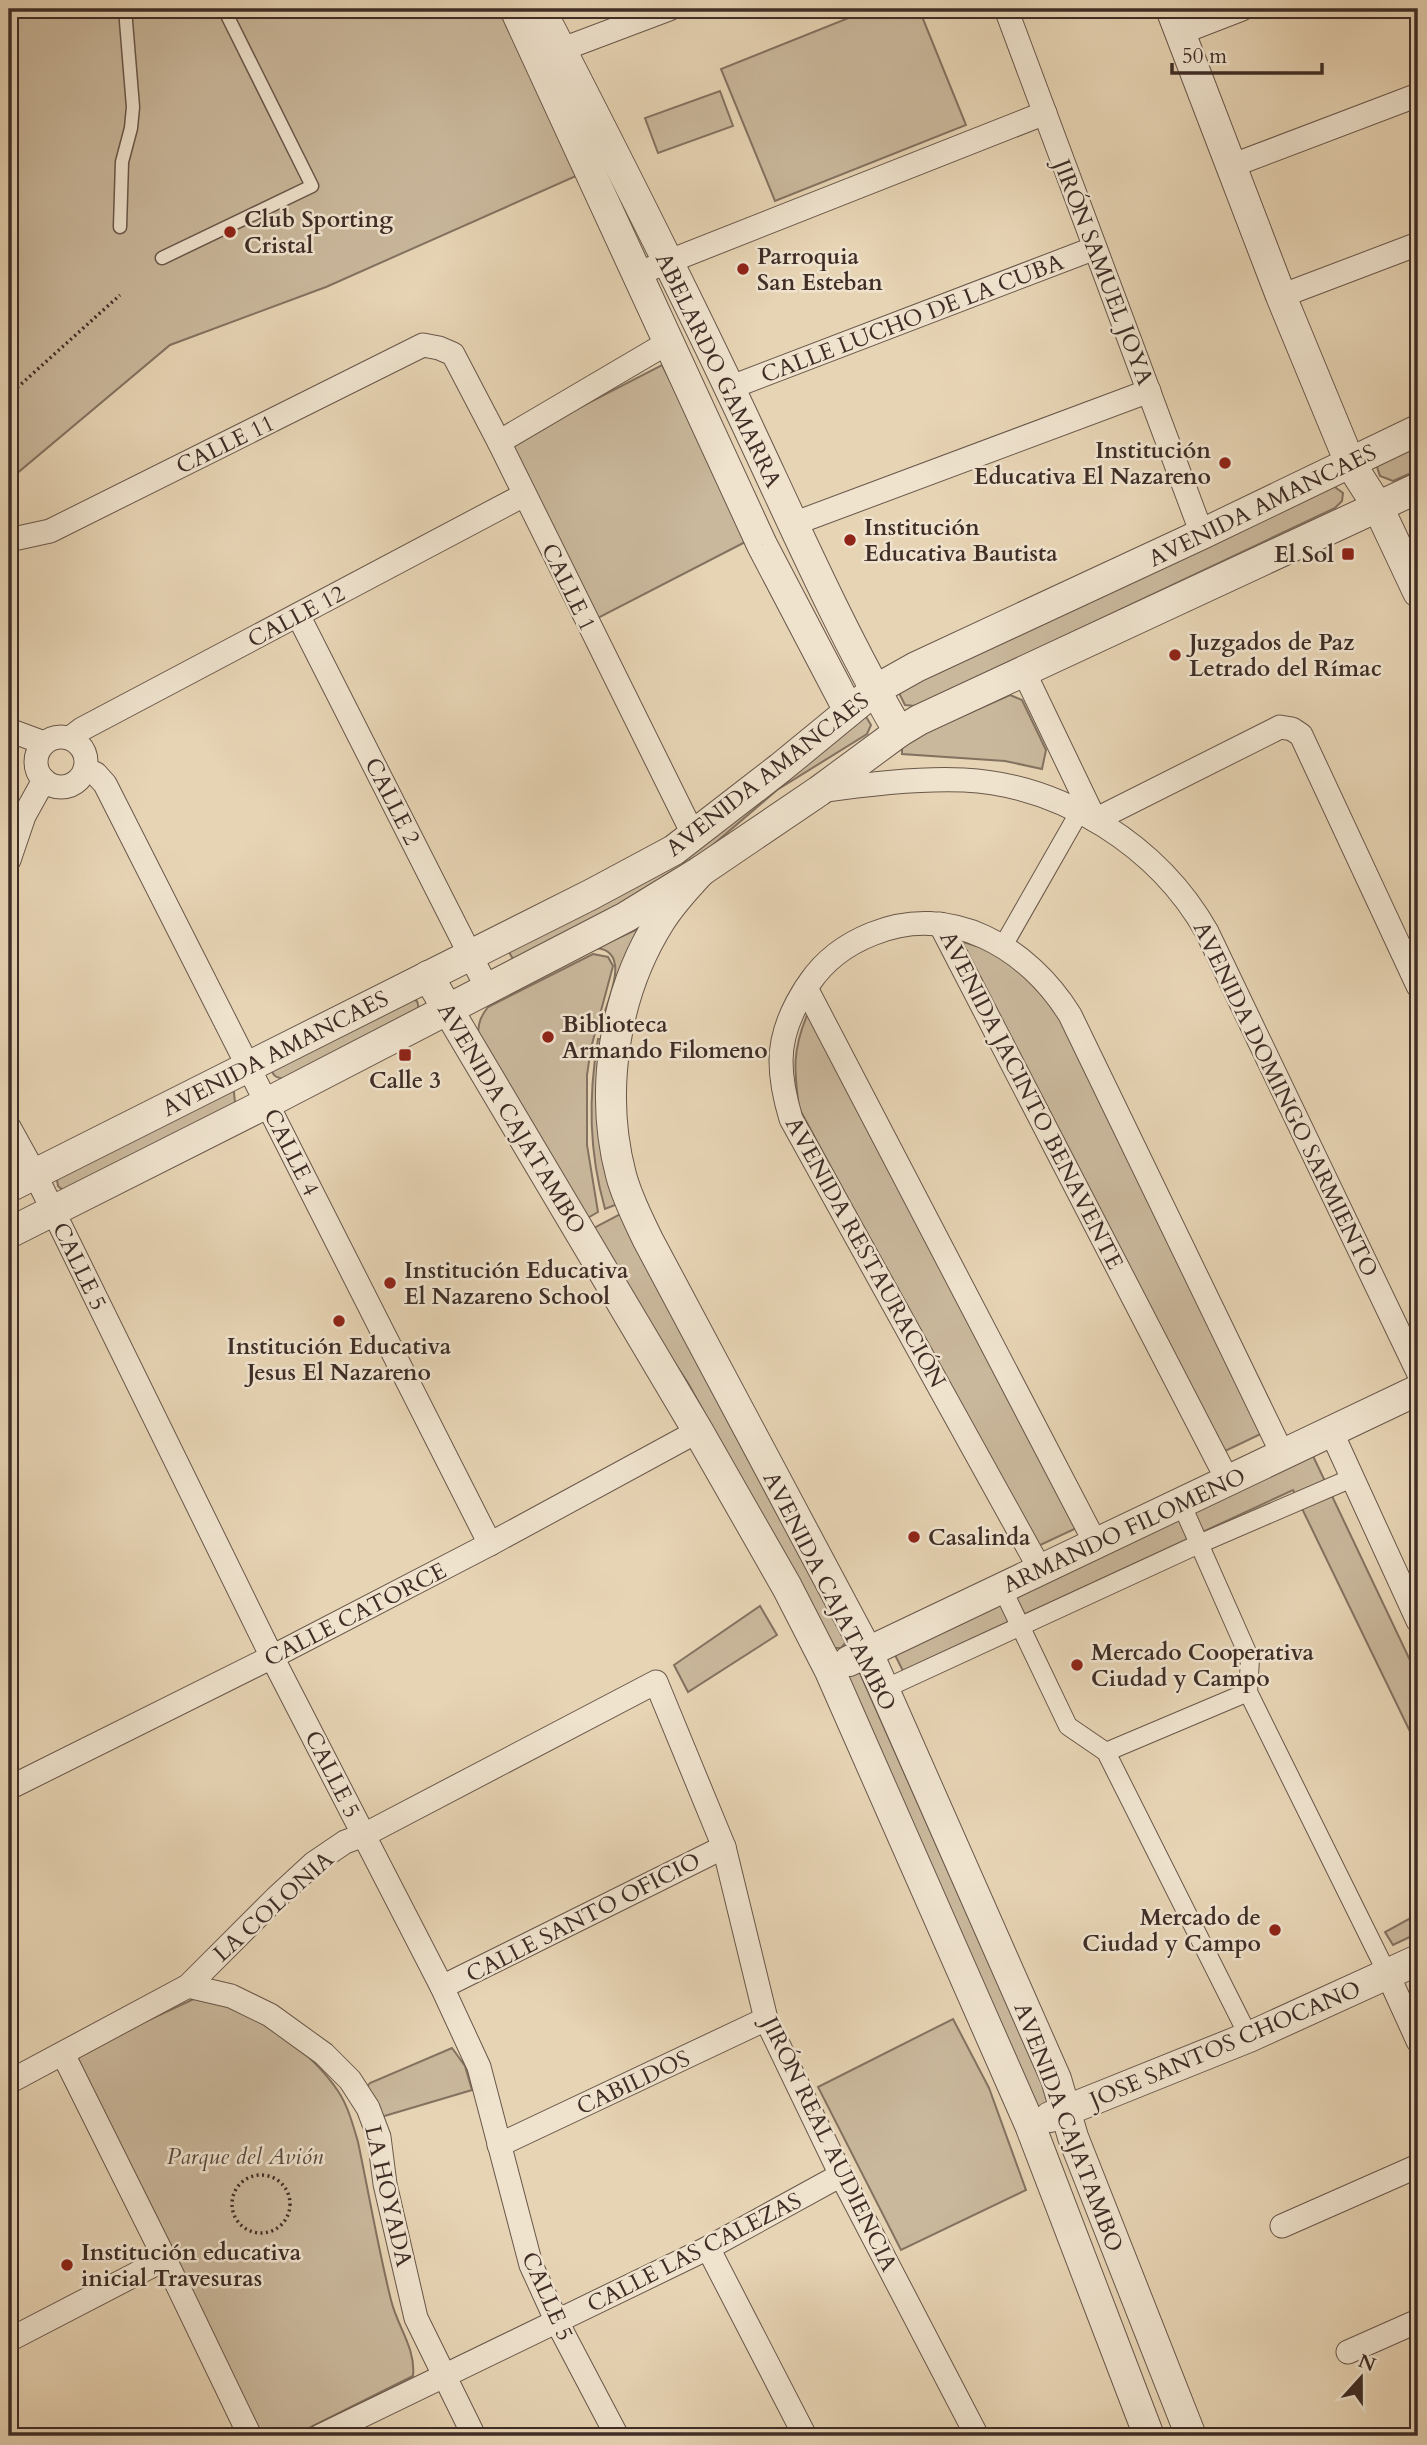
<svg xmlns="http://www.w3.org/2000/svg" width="1427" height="2445" font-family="Cardo,serif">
	<rect width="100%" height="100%" fill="#e7d4b4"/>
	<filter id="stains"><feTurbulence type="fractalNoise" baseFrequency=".00286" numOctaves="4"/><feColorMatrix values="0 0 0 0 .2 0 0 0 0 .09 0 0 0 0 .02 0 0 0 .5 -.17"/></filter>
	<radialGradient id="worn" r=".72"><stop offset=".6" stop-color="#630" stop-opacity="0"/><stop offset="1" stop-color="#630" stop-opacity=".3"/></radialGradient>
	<g fill="#cab89c" stroke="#847261" stroke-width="2">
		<path d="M9,9H500L576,176L326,287L170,345L9,480Z"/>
		<path d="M871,9H919L966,125L775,201L721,69Z"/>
		<path d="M720,91L733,126L658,153L645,118Z"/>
		<path d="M662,365L753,538L598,618L507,445Z"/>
		<path d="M1418,442V470L1393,481L1380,476L1377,467L1380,461Z"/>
		<path d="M1332,485L1343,493L1342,501L1335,508L916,706L905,705L898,691Z"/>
		<path d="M1010,695L1022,700L1046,750L1042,769L1005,761L902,754V743Z"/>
		<path d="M865,715L871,725L867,734L777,790L672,880L514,961L505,945Z"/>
		<path d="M640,928L606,1029L600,1027C605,1006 634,951 596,948Z"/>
		<path d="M960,941L996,952L1045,983L1267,1431L1223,1452Z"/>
		<path d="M593,954L608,957L613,966L591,1048L587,1075V1145L598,1212L584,1220L478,1038C478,1024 480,1017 488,1007Z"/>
		<path d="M411,997C417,1000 419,1002 418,1010L286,1079C277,1078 273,1077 271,1068Z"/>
		<path d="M808,1013L1083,1525L1036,1547L799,1108C794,1070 792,1050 808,1013Z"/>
		<path d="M598,1039H603L620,1203L605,1209C589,1152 588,1098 598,1039Z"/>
		<path d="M229,1089L234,1092L235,1103L64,1191L58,1186L57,1180L61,1174Z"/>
		<path d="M624,1212L848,1640L841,1648H834L688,1383L588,1231Z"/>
		<path d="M1313,1456L1418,1677V1748L1293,1490L903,1671L892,1649Z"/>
		<path d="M760,1606L777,1635L688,1692L674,1665Z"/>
		<path d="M859,1671L1051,2103L1037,2109L846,1673Z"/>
		<path d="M1418,1914V1933L1393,1945L1385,1932Z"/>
		<path d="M198,1997C248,2006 310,2049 338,2091C348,2106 353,2125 358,2142C369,2194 378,2248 391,2300C397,2326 416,2348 413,2376L293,2436H262L127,2173L76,2054Z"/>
		<path d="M953,2019L989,2088L1026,2190L901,2250L818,2087Z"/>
		<path d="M452,2048L465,2066L472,2090L381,2117L366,2088L370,2083Z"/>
	</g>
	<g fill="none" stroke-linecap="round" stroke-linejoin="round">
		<defs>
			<g id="service">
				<path d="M120,227L122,162L131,128L133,107L125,9"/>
				<path d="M162,258L312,186L224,9"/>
			</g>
			<g id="pedestrian">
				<path d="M1003,946L1080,811"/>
				<path d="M1181,1503L1250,1659L1248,1692L1388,1975"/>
				<path d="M1002,1588L1068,1726L1106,1752L1249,2037"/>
				<path d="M882,1690L1199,1544L1352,1478"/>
				<path d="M1106,1752L1248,1692"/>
			</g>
			<g id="minor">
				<path d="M1006,9L1202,534"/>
				<path d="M1180,33L1242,9"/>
				<path d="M547,55L669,9"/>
				<path d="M1231,166L1418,95"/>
				<path d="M637,274L1045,113"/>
				<path d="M1281,296L1418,244"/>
				<path d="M729,388L1095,248"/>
				<path d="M499,442L669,342"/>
				<path d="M793,524L1149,391"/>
				<path d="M9,540L50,531L423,345L439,348L453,354L499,442L693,834"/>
				<path d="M298,615L487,988"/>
				<path d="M1023,670L1095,820"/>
				<path d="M9,730L44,743"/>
				<circle cx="61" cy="762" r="25"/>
				<path d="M70,738L82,729L524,495"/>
				<path d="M85,769L96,774L105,784L490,1544"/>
				<path d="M820,791C867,784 916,778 964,780C1063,785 1159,847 1207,932L1418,1372"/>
				<path d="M1095,820L1280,727L1292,729L1301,735L1418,986"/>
				<path d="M9,860L24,816L44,780"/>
				<path d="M940,924L1228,1481"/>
				<path d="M806,988L1096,1544"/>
				<path d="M9,1127L35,1174L272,1657L442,1987L479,2067L531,2265L557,2322L617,2436"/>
				<path d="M1331,1431L1418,1621"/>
				<path d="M1040,1569L791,1119C785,1099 781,1081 781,1061C781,1033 794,1005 810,982C825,960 847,944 872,934C950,902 1028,947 1070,1015L1283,1455"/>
				<path d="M9,1788L272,1657L490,1544L698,1431"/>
				<path d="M1388,1975L1418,2041"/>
				<path d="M188,1986L231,1996L270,2015L324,2054L350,2080L368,2108L379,2137L385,2184L416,2318L474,2436"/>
				<path d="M442,1987L724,1847"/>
				<path d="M63,2054L160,2249L250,2436"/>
				<path d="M9,2082L188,1986L276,1898L314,1863L345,1842L364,1835L656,1682L724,1847L766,2019L841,2175L977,2436"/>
				<path d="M499,2145L766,2019"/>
				<path d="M1282,2226L1418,2166"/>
				<path d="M708,2248L805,2436"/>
				<path d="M9,2340L165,2259"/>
				<path d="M1348,2352L1418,2321"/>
				<path d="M320,2436L708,2248L841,2175"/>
			</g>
			<g id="tertiary">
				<path d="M515,9L762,545L849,711"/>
				<path d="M540,9C605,135 669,261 730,389C785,504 835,622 899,732"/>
				<path d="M1171,9L1281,296L1350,463L1378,507L1418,592"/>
				<path d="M701,871C686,887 671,903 660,921C614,994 599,1092 621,1175C627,1198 638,1219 648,1240L867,1651L1056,2079L1073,2137L1191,2436"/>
				<path d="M428,976L698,1431L787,1587L830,1671L1030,2125L1149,2436"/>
				<path d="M9,1187L592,894L674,850L780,768L875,690L916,667L1202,534L1418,430"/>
				<path d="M9,1233L267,1103L626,917L701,871L819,791L899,732L919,720L1418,488"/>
				<path d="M849,1661L1418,1390"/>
				<path d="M1050,2117L1249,2037L1418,1960"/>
			</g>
		</defs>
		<use href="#service" stroke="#69574a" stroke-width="15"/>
		<use href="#pedestrian" stroke="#69574a" stroke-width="20"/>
		<use href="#minor" stroke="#69574a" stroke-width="25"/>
		<use href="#tertiary" stroke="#69574a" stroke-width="32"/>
		<g stroke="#3f2d26" stroke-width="3.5" stroke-dasharray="2 3.5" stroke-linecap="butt">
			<path d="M9,395L120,295"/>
			<circle cx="261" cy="2204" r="29"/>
		</g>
		<use href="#service" stroke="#efe3ce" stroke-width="12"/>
		<use href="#pedestrian" stroke="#efe3ce" stroke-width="18"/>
		<use href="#minor" stroke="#efe3ce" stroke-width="23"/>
		<use href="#tertiary" stroke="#efe3ce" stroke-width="30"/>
	</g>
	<g fill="#8f2418" stroke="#efe3ce" stroke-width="2.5">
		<circle cx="230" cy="232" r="7"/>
		<circle cx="743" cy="269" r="7"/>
		<circle cx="1225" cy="463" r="7"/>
		<circle cx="850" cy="540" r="7"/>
		<rect x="1341" y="547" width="14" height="14" rx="3.5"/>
		<circle cx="1175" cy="655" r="7"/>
		<circle cx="548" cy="1037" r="7"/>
		<rect x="398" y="1048" width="14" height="14" rx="3.5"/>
		<circle cx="390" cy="1283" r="7"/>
		<circle cx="339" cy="1321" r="7"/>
		<circle cx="914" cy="1537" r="7"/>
		<circle cx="1077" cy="1665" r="7"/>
		<circle cx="1275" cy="1930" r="7"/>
		<circle cx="67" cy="2265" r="7"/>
	</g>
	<g text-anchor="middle" stroke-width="5" stroke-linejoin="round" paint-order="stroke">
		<g font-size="23" font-weight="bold" fill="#3f2d26" stroke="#efe3ce" text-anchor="start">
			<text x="244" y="227">Club Sporting<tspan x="244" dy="26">Cristal</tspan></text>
			<text x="757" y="264">Parroquia<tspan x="757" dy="26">San Esteban</tspan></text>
			<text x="1211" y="458" text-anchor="end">Institución<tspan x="1211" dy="26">Educativa El Nazareno</tspan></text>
			<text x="864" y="535">Institución<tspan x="864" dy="26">Educativa Bautista</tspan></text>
			<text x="1334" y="562" text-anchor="end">El Sol</text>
			<text x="1189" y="650">Juzgados de Paz<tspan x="1189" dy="26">Letrado del Rímac</tspan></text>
			<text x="562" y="1032">Biblioteca<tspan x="562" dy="26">Armando Filomeno</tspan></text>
			<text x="405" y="1088" text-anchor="middle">Calle 3</text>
			<text x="404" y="1278">Institución Educativa<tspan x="404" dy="26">El Nazareno School</tspan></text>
			<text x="339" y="1354" text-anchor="middle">Institución Educativa<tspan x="339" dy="26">Jesus El Nazareno</tspan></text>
			<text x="928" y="1545">Casalinda</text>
			<text x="1091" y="1660">Mercado Cooperativa<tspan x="1091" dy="26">Ciudad y Campo</tspan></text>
			<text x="1261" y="1925" text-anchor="end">Mercado de<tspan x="1261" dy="26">Ciudad y Campo</tspan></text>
			<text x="81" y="2260">Institución educativa<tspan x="81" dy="26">inicial Travesuras</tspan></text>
		</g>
		<g font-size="23" fill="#3f2d26" stroke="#efe3ce">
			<text transform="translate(1104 272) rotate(69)" y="8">JIRÓN SAMUEL JOYA</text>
			<text transform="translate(912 318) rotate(-21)" y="8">CALLE LUCHO DE LA CUBA</text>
			<text transform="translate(719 370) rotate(64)" y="8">ABELARDO GAMARRA</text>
			<text transform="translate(225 444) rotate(-26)" y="8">CALLE 11</text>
			<text transform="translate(1262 505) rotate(-26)" y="8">AVENIDA AMANCAES</text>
			<text transform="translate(569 587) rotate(64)" y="8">CALLE 1</text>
			<text transform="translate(296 616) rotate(-28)" y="8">CALLE 12</text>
			<text transform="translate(767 774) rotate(-38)" y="8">AVENIDA AMANCAES</text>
			<text transform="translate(393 801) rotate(63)" y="8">CALLE 2</text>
			<text transform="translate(275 1053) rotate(-27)" y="8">AVENIDA AMANCAES</text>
			<text transform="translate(1286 1099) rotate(64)" y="8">AVENIDA DOMINGO SARMIENTO</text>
			<text transform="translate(1032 1100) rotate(63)" y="8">AVENIDA JACINTO BENAVENTE</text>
			<text transform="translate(512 1118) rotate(59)" y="8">AVENIDA CAJATAMBO</text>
			<text transform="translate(292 1152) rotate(63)" y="8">CALLE 4</text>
			<text transform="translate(866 1252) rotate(61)" y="8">AVENIDA RESTAURACIÓN</text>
			<text transform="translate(80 1266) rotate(64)" y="8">CALLE 5</text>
			<text transform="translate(1124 1530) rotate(-25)" y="8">ARMANDO FILOMENO</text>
			<text transform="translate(830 1591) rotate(63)" y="8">AVENIDA CAJATAMBO</text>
			<text transform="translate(355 1614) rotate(-27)" y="8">CALLE CATORCE</text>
			<text transform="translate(333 1774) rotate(63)" y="8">CALLE 5</text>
			<text transform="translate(273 1906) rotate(-42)" y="8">LA COLONIA</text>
			<text transform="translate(583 1917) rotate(-27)" y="8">CALLE SANTO OFICIO</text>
			<text transform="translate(1225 2044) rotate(-23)" y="8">JOSE SANTOS CHOCANO</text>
			<text transform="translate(633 2082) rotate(-25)" y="8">CABILDOS</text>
			<text transform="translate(1069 2127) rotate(69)" y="8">AVENIDA CAJATAMBO</text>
			<text transform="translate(830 2144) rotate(64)" y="8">JIRÓN REAL AUDIENCIA</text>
			<text transform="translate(389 2196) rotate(77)" y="8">LA HOYADA</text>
			<text transform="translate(694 2252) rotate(-27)" y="8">CALLE LAS CALEZAS</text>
			<text transform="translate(548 2296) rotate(66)" y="8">CALLE 5</text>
		</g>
		<g font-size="23" font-style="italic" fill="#5b493e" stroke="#efe3ce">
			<text x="245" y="2164">Parque del Avión</text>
		</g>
	</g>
	<rect width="1427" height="2445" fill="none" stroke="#e7d4b4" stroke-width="35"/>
	<rect x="10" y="10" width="1406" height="2424" fill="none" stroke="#3f2d26" stroke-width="3.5"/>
	<rect x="18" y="18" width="1392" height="2410" fill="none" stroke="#3f2d26" stroke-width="2"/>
	<g transform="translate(1361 2378) rotate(21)" stroke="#efe3ce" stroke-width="5" paint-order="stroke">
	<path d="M0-5L12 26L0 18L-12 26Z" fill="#3f2d26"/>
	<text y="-10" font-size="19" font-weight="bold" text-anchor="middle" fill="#3f2d26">N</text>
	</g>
	<path d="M1172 63v10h150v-10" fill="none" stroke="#3f2d26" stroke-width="3.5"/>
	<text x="1182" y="63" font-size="21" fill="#3f2d26" stroke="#efe3ce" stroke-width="5" paint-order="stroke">50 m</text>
	<rect width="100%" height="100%" filter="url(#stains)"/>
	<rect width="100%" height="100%" fill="url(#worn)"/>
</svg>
